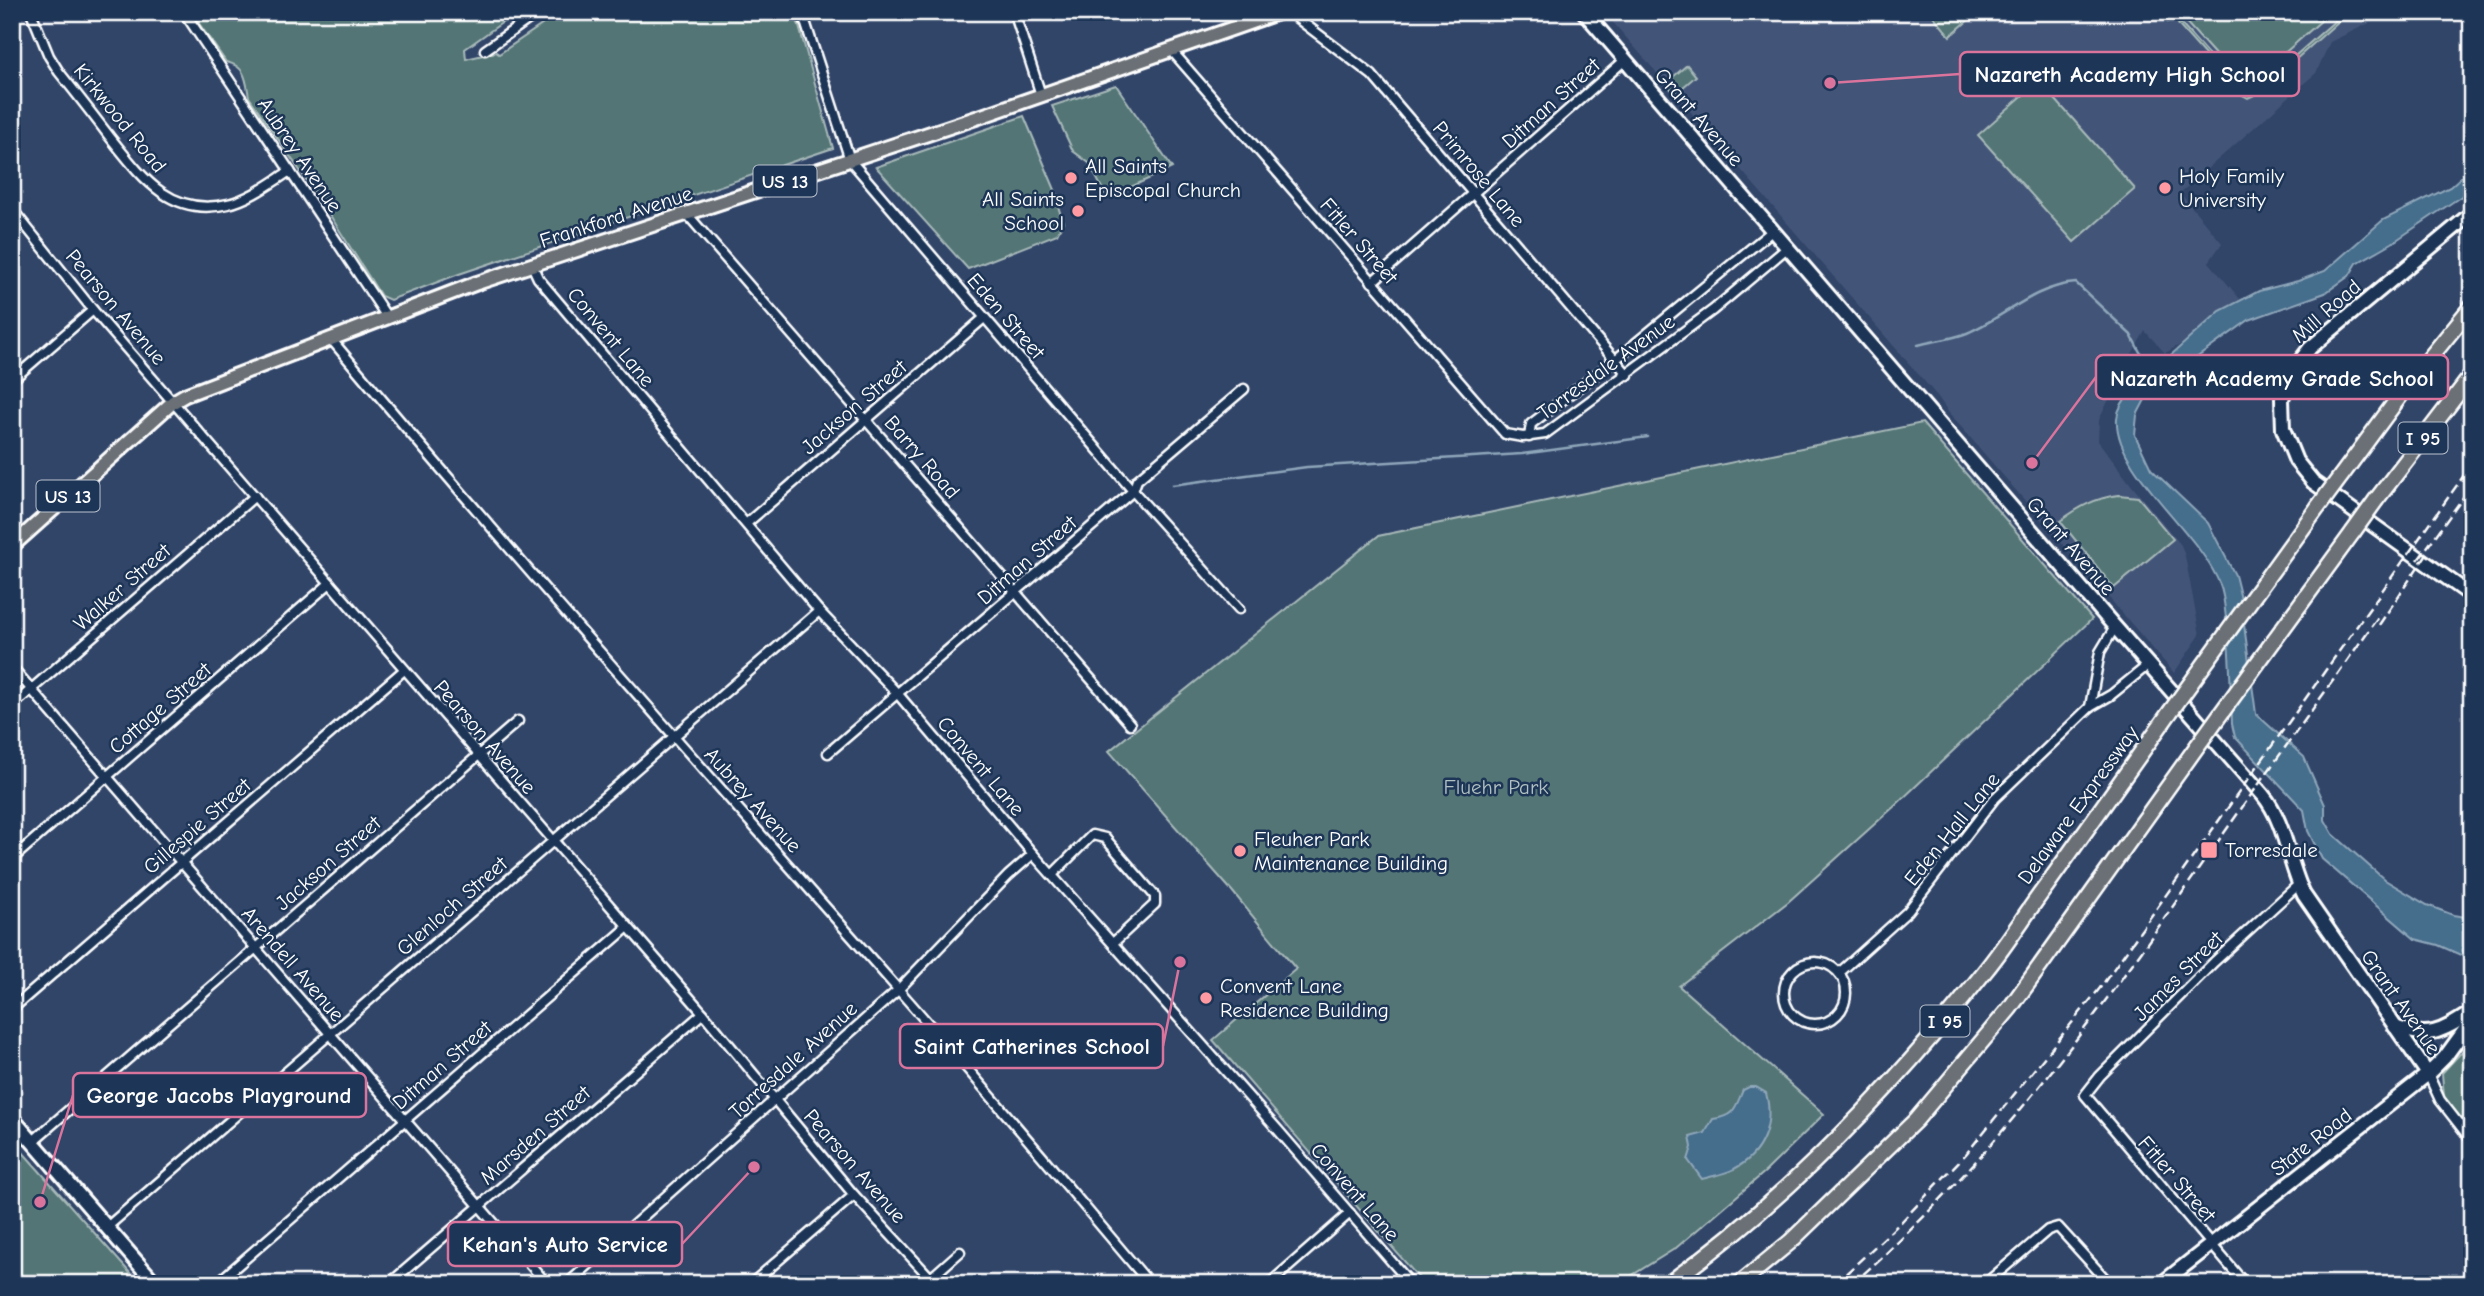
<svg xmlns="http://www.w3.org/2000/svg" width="2484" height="1296" font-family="'Comic Neue',sans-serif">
	<rect width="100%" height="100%" fill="#314569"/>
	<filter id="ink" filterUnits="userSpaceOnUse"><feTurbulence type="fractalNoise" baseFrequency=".0143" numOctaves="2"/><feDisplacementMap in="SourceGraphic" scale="14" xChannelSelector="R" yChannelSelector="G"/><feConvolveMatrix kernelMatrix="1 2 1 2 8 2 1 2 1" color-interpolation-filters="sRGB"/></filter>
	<g filter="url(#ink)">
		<path fill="#435478" d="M1604,12H2385L2376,20L2330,42L2316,73L2180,193L2222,243L2209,262L2240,299L2225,308L2201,333L2165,353L2145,331L2126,364L2099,420L2098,441L2132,486L2181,545L2185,556L2200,635L2174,673L1949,413L1938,397Z"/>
		<g fill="#537575" stroke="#a9baba" stroke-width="2">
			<path d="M191,12H517L465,49L466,59L496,52L499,54L561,12H795L833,148L459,274L390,300L381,296L321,201L249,97C246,80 246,66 226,62Z"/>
			<path d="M1930,12H1978L1950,36Z"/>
			<path d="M2174,12H2179L2180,23L2242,92L2249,95L2254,92L2345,12H2349L2257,94L2248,98L2239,93L2179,26L2175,16L2168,22L2166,20Z"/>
			<path d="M2193,12H2331L2245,88L2184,20Z"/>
			<path d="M1687,65L1696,76L1675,94L1666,83Z"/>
			<path d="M2039,81L2135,189L2074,242L1978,135Z"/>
			<path d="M1116,85L1172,168L1107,198L1089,163L1073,151L1052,106Z"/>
			<path d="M1024,116L1058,197V206L1063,222L1057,234L968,269L876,167Z"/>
			<path d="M1922,423L2092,619L1897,804L1788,902L1679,986L1824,1114L1766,1171L1676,1248L1618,1284H1424L1213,1040L1296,969L1232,891L1109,751L1378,536Z"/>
			<path d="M2119,495L2138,497L2173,539L2114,588L2060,521C2079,507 2095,498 2119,495Z"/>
			<path d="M2472,1041V1135L2444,1097L2442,1073Z"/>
			<path d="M12,1140L122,1264L140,1284H12Z"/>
		</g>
		<g fill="#446d8c" stroke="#8fa7ba" stroke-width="2">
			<path d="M2472,167V189L2392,243L2357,263L2349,276L2325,293L2249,320L2149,392L2137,415L2135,435L2151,469L2208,523L2235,575L2240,595L2256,714L2304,757L2325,805V820L2333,834L2385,880L2427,905L2453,915L2472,918V960L2438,945L2415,939L2322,859L2308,831L2304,810L2235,737L2232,724C2231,691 2230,659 2227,627C2225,614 2225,597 2220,585C2200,532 2113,470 2117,418C2118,407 2125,398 2132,390L2220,311L2259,291L2298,281L2325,271L2383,220L2450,187Z"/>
			<path d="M1749,1087H1756L1766,1093C1774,1124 1763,1154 1734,1169C1725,1174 1712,1176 1702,1179L1688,1160L1692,1147L1690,1137L1705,1133L1713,1119C1735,1116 1735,1108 1743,1090Z"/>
		</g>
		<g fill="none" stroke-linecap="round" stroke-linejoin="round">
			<g stroke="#8fa7ba" stroke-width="2.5">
				<path d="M1918,345C1934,341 1952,339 1967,333C2005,317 2034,286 2076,283L2131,335L2151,373"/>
				<path d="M1172,485L1307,467L1522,454L1648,437"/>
			</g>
			<defs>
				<g id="street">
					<path d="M31,12L49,56L59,72C76,93 93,115 109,136C141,176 170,218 228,204C250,199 271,183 290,171"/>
					<path d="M184,12L387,317"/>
					<path d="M802,12L850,160L1133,491L1239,609"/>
					<path d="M1014,12L1041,95"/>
					<path d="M1289,12L1372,75L1628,375"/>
					<path d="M485,50L539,12"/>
					<path d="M1172,51L1505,434L1523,437L1545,434L1713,310L1787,248"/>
					<path d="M12,209L93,310L703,1013L854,1195L936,1284"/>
					<path d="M687,214L1130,724"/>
					<path d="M532,265L538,278L819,611L897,693L1033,854L1278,1130L1411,1284"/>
					<path d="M1372,282L1625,60"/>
					<path d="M331,339C515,559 707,773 897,988C983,1085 1066,1185 1150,1284"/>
					<path d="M12,380L93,310"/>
					<path d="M1529,437L1531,424L1615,360L1772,231"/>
					<path d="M747,523L984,318"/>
					<path d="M12,667L547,1284"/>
					<path d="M12,706L255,496"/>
					<path d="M2090,707L2111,695L2148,665"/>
					<path d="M828,753L1133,491L1137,480L1244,389"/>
					<path d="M12,859L330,583"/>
					<path d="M1052,875L1092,835L1105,838L1155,896V904L1113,943"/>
					<circle cx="1815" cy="993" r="31"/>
					<path d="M1839,973L1908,911L1995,798L2090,707L2100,652L2115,627"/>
					<path d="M12,1009L404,670"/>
					<path d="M2428,1074L2440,1100L2472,1141"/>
					<path d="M33,1141L518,721"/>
					<path d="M107,1227L819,611"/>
					<path d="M216,1284L628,927"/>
					<path d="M389,1284L703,1013"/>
					<path d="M567,1284L898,990L1008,876L1033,854"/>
					<path d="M751,1284L854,1195"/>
					<path d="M924,1284L960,1252"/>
					<path d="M1269,1284L1350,1213"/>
					<path d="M1985,1284L2048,1230L2058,1227L2110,1284"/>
					<path d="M2245,1284L2085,1095L2100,1076L2214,962L2299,884"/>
				</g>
				<g id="secondary">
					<path d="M1584,12L2115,627L2263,795C2286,823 2288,863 2304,895L2428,1074"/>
					<path d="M2472,213L2310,348L2290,374L2282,399L2283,429L2296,461L2313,482L2472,596"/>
					<path d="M2395,1027C2430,1040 2442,1031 2472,1012"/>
					<path d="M12,1118L156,1284"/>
					<path d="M2161,1284L2428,1074L2445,1057L2472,1020"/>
				</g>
				<path id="primary" d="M12,546L173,402L185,395L477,283L979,117L1280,12"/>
				<g id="highway">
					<path d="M2341,476L2408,385L2472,306"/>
					<path d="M2376,500L2472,375"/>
					<path d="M2266,579L2318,507"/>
					<path d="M2275,639L2353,532"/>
					<path d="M1668,1284C1788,1198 1894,1087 1985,971C2007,944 2026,913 2047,885C2088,827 2129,770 2170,712"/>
					<path d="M1739,1284L1790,1242L1916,1120L2010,1008L2198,745"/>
				</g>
			</defs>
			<use href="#street" stroke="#fff" stroke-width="13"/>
			<use href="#secondary" stroke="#fff" stroke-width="18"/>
			<use href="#primary" stroke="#fff" stroke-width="18"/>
			<use href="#highway" stroke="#fff" stroke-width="19"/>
			<use href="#street" stroke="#1d3557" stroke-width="8"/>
			<use href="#secondary" stroke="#1d3557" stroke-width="12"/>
			<use href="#primary" stroke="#6b6f75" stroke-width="12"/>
			<use href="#highway" stroke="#6b6f75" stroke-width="14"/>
			<g stroke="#fff" stroke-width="2.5" stroke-dasharray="10 5" stroke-linecap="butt">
				<path d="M2418,560L2472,485"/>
				<path d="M2379,625L2426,555"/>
				<path d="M1835,1284L1902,1221L1966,1154L2100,988L2472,464"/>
				<path d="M1852,1284C1988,1166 2097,1017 2198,870C2258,784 2320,700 2380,614"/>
			</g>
			<defs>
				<g id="highway-bridge">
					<path d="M2318,507L2341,476"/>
					<path d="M2353,532L2376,500"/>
					<path d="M2170,712L2266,579"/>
					<path d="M2198,745L2275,639"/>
				</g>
			</defs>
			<use href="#highway-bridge" stroke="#fff" stroke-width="19" stroke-linecap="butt"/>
			<use href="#highway-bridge" stroke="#6b6f75" stroke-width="14"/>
		</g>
	</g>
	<g fill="#ff9aa2" stroke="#1d3557" stroke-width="2.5">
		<circle cx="1071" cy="178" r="7"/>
		<circle cx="2165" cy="188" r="7"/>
		<circle cx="1078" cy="211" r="7"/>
		<rect x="2200" y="841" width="18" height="18" rx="3.5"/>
		<circle cx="1240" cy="851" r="7"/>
		<circle cx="1206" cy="998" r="7"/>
	</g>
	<g text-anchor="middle" stroke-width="5" stroke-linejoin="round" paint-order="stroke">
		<g fill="#1d3557" stroke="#bbc2cd" stroke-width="2">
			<rect x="753.5" y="165.5" width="63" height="31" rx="5"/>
			<rect x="2398.5" y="422.5" width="49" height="31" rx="5"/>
			<rect x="36.5" y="480.5" width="63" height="31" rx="5"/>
			<rect x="1920.5" y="1005.5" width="49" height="31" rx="5"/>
		</g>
		<g font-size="19" font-weight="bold" fill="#fff">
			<text x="785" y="188">US 13</text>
			<text x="2423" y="445">I 95</text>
			<text x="68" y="503">US 13</text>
			<text x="1945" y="1028">I 95</text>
		</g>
		<g font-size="21" fill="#fff" stroke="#1d3557">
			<text transform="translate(1551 103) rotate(-42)" y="7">Ditman Street</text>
			<text transform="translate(1699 117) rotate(49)" y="7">Grant Avenue</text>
			<text transform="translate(120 118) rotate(51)" y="7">Kirkwood Road</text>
			<text transform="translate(300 155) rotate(56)" y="7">Aubrey Avenue</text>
			<text transform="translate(1479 174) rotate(50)" y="7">Primrose Lane</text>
			<text transform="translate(616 217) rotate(-18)" y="7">Frankford Avenue</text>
			<text transform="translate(1359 241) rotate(49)" y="7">Fitler Street</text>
			<text transform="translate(116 307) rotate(50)" y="7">Pearson Avenue</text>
			<text transform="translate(2326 311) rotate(-41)" y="7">Mill Road</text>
			<text transform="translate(1006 316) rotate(49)" y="7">Eden Street</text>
			<text transform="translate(611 337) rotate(50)" y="7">Convent Lane</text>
			<text transform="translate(1606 367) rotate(-36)" y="7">Torresdale Avenue</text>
			<text transform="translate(854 407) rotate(-41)" y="7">Jackson Street</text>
			<text transform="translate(922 457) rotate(49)" y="7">Barry Road</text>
			<text transform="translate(2071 546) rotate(49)" y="7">Grant Avenue</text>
			<text transform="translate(1027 560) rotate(-41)" y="7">Ditman Street</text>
			<text transform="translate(122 587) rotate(-41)" y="7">Walker Street</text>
			<text transform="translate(160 708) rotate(-41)" y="7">Cottage Street</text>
			<text transform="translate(485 737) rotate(49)" y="7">Pearson Avenue</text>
			<text transform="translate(981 766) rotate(50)" y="7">Convent Lane</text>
			<text transform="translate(753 800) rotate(48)" y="7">Aubrey Avenue</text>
			<text transform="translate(2078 805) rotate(-54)" y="7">Delaware Expressway</text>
			<text transform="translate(197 826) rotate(-41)" y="7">Gillespie Street</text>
			<text transform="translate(1952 829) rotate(-51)" y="7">Eden Hall Lane</text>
			<text transform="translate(328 863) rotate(-41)" y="7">Jackson Street</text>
			<text transform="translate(452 906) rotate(-41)" y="7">Glenloch Street</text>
			<text transform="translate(293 964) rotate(49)" y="7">Arendell Avenue</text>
			<text transform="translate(2178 976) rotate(-45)" y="7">James Street</text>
			<text transform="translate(2401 1002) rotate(55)" y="7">Grant Avenue</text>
			<text transform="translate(793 1060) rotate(-42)" y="7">Torresdale Avenue</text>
			<text transform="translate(442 1065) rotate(-41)" y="7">Ditman Street</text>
			<text transform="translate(535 1135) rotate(-41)" y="7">Marsden Street</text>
			<text transform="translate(2311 1142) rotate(-38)" y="7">State Road</text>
			<text transform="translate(855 1166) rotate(49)" y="7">Pearson Avenue</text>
			<text transform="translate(2177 1179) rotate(49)" y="7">Fitler Street</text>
			<text transform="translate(1355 1192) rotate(49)" y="7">Convent Lane</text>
		</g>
		<g font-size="21" fill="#fff" stroke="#1d3557" text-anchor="start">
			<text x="1085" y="173">All Saints<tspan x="1085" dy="24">Episcopal Church</tspan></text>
			<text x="2179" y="183">Holy Family<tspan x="2179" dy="24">University</tspan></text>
			<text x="1064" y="206" text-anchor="end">All Saints<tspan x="1064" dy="24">School</tspan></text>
			<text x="1254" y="846">Fleuher Park<tspan x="1254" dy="24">Maintenance Building</tspan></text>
			<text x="2225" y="857">Torresdale</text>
			<text x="1220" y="993">Convent Lane<tspan x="1220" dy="24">Residence Building</tspan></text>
		</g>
		<g font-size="21" fill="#b2c1c1" stroke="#1d3557">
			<text x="1496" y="794">Fluehr Park</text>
		</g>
	</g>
	<path fill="none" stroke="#da749d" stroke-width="2.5" d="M1830 83L1960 74M2032 463L2096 377M1180 962L1163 1046M40 1202L73 1095M754 1167L682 1244"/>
	<g fill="#da749d" stroke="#1d3557" stroke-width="2.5">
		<circle cx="1830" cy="83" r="7"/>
		<circle cx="2032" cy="463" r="7"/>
		<circle cx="1180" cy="962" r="7"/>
		<circle cx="40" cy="1202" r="7"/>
		<circle cx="754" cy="1167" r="7"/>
	</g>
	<g fill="#1d3557" stroke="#da749d" stroke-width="2.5">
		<rect x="1960" y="52" width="339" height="44" rx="7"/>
		<rect x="2096" y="355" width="352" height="44" rx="7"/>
		<rect x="900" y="1024" width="263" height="44" rx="7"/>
		<rect x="73" y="1073" width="293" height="44" rx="7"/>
		<rect x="448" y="1222" width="234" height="44" rx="7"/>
	</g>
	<g font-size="23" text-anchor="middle" font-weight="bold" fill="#fff">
		<text x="2130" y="82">Nazareth Academy High School</text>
		<text x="2272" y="386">Nazareth Academy Grade School</text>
		<text x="1032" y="1054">Saint Catherines School</text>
		<text x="219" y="1103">George Jacobs Playground</text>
		<text x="565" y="1252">Kehan's Auto Service</text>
	</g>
	<rect width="2484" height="1296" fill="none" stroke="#1d3557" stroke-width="42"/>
	<rect x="21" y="21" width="2442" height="1254" fill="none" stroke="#fff" stroke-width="2.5" filter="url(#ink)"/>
</svg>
